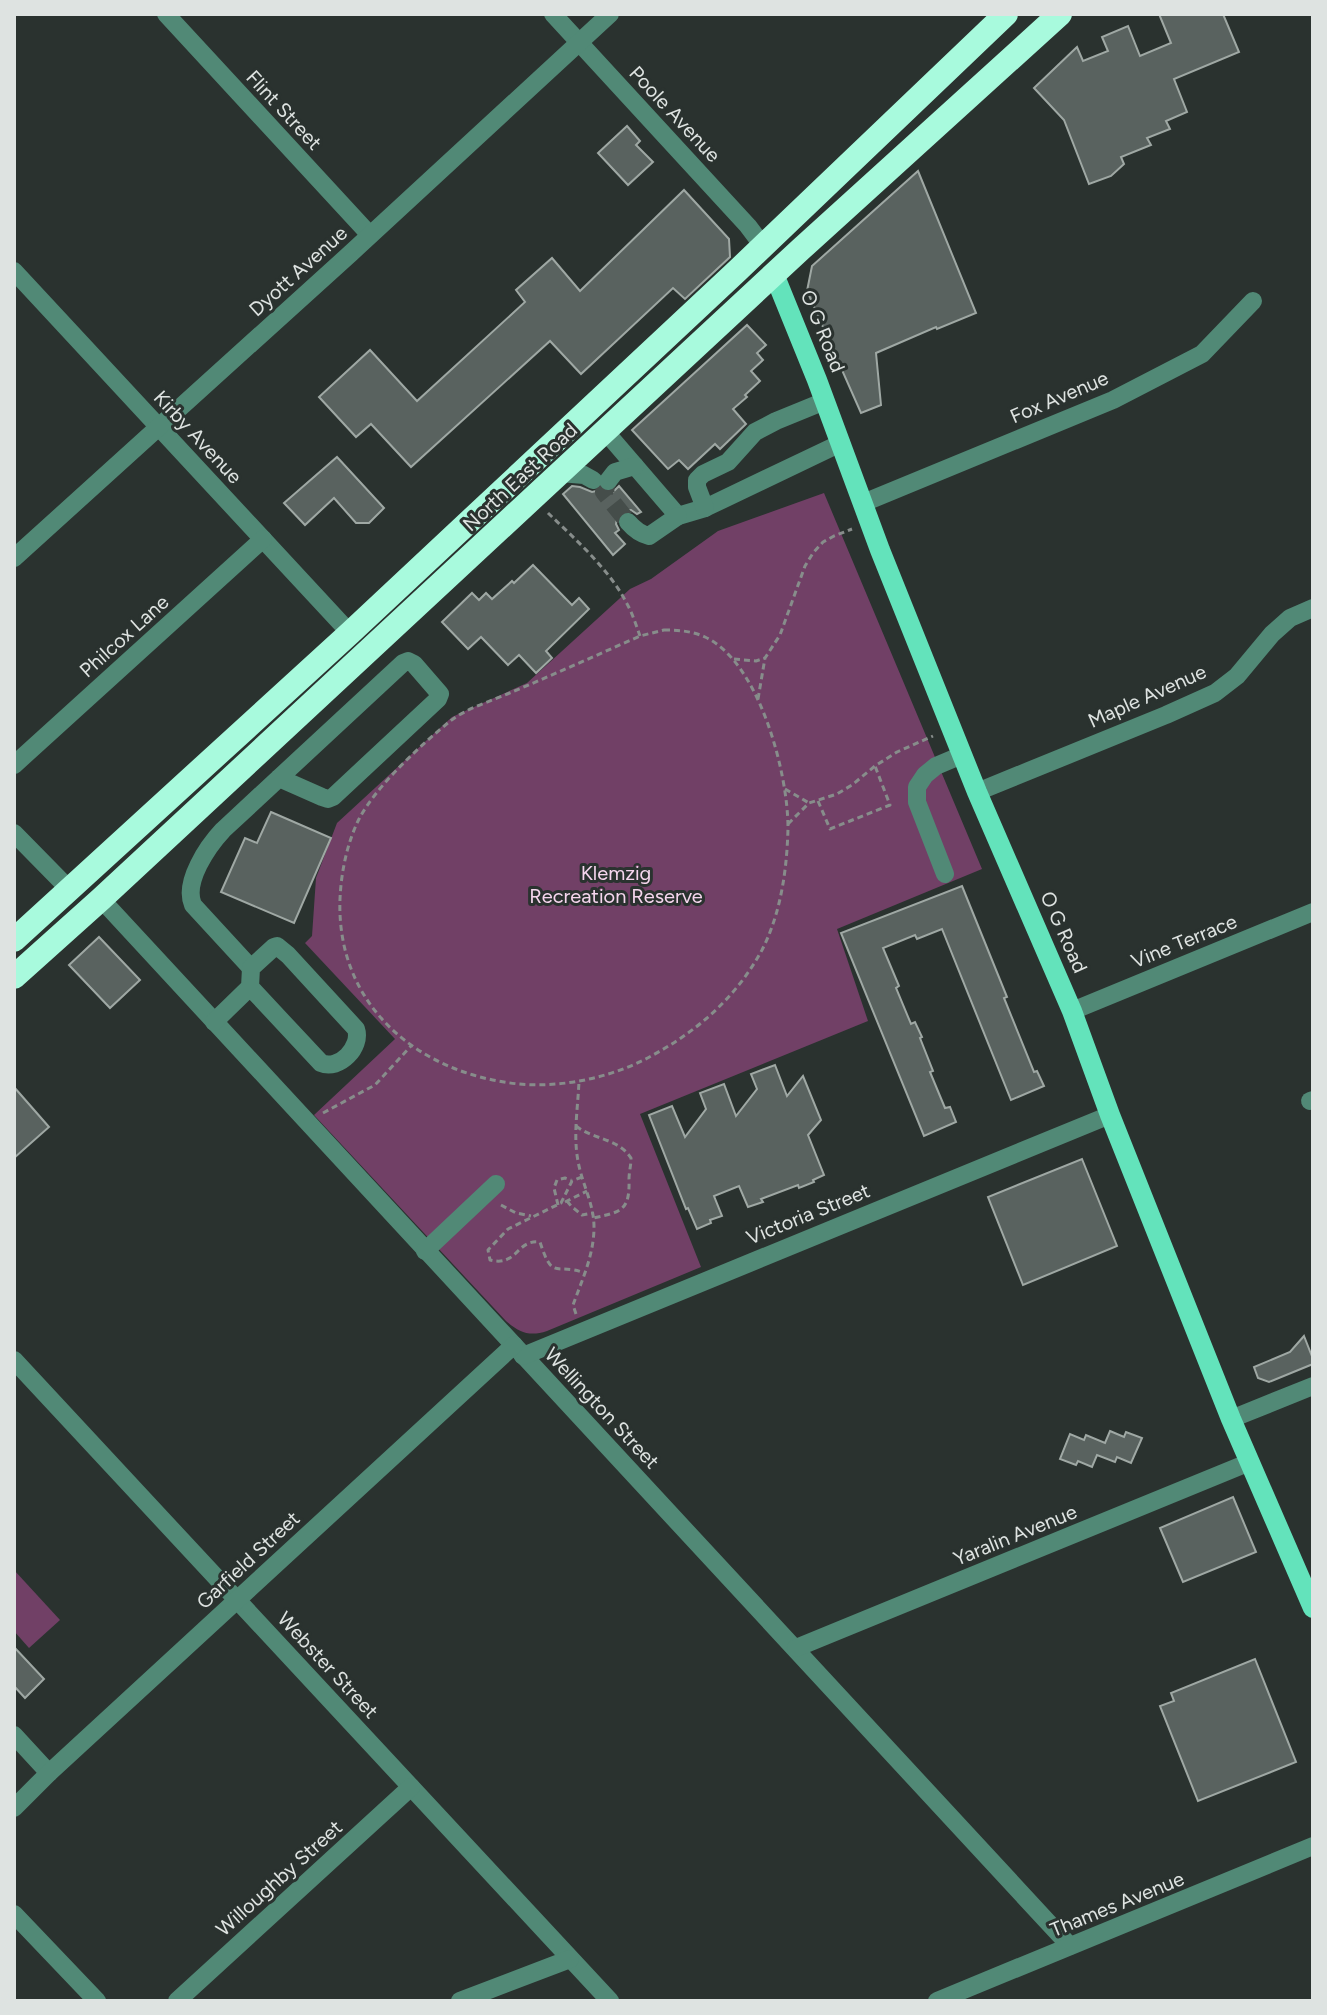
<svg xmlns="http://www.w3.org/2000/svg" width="1327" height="2015" font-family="Figtree,sans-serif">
	<rect width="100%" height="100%" fill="#2a322f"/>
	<g fill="#714066">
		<path d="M824,493L982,869L837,929L868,1021L640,1114L701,1267L547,1331C529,1337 519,1332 506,1321L314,1115L395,1039L305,943L312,936L316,878L337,823L452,717L527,683L630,589L651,579L718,531Z"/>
		<path d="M14,1570L60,1620L29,1648L14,1631Z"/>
	</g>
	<g fill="#59625f" stroke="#9fa8a4" stroke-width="2">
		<path d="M1159,14H1223L1239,52L1174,79L1187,112L1166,121L1170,129L1147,138L1151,145L1121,157L1124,164L1111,176L1089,184L1064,120L1034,88L1077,47L1083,61L1108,51L1102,37L1128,26L1140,56L1171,43Z"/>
		<path d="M627,126L640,141L636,145L653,162L628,185L598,153Z"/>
		<path d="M918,171L976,313L937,329L936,327L876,353L881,405L861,413L807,291L812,266Z"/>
		<path d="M684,190L729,239L730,257L685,299L673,288L581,374L550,341L411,467L371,424L356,437L319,397L370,350L417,401L525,302L516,290L552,258L580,291Z"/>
		<path d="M747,325L766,345L757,353L763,360L751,371L760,381L745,395L747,397L733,409L746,424L720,449L715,444L688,469L679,460L668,469L632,430Z"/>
		<path d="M337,457L384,508L369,523H356L334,498L305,525L284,503Z"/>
		<path d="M572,486L580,487L592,492L600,490L607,493L613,492L619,486L641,512L637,514L631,510H625L617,518L616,524L619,530L615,533L625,544L613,555L563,494Z"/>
		<path d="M533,565L572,605L579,598L589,609L546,651L552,658L536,673L519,655L508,665L481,637L468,649L442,622L472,593L479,600L486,593L492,599L512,581L514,583Z"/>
		<path d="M271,812L331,838L294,923L221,892L245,838L257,843Z"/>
		<path d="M962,886L1007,997L1004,998L1034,1072L1037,1071L1044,1086L1011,1100L942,929L917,939L915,935L883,948L899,986L896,988L911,1024L915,1022L922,1037L920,1038L933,1071L930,1072L945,1108L950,1107L956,1122L924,1136L841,933Z"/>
		<path d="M99,937L140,980L110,1008L69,965Z"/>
		<path d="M775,1065L787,1096L803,1076L821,1120L808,1135L824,1175L813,1180L814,1182L799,1188L798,1185L761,1199L763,1202L748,1207L739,1186L714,1196L722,1216L710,1220L711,1223L697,1229L688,1208L686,1209L649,1115L672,1106L685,1137L706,1109L700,1093L724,1084L736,1116L757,1089L751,1074Z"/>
		<path d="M14,1087L49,1127L14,1158Z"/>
		<path d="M1082,1159L1117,1246L1023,1285L988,1197Z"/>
		<path d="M1304,1336L1313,1359V1364L1269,1382L1258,1378L1254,1367L1290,1352Z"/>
		<path d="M1110,1431L1124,1437L1126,1432L1142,1438L1131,1463L1117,1457L1115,1462L1097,1455L1092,1467L1078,1461L1076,1465L1060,1459L1070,1434L1084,1440L1086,1435L1105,1443Z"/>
		<path d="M1233,1497L1256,1552L1183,1582L1160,1528Z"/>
		<path d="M14,1647L44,1679L25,1698L14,1686Z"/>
		<path d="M1255,1659L1296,1762L1198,1801L1160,1706L1174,1701L1171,1693Z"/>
	</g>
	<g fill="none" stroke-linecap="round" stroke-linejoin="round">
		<path stroke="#454d4a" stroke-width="18" stroke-dasharray="18 9" stroke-linecap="butt" d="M608,481L604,492L628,522"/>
		<g stroke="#878d8b" stroke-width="3" stroke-dasharray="6 4" stroke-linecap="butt">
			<path d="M548,513C574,538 609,569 626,602C632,612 636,625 640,636"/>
			<path d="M664,630C678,630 692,631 705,637C759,662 788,772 788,828C787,869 781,913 762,950C737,996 699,1030 653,1055C614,1077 564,1088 519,1084C419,1074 336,1006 340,899C341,873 347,843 359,819C377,785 420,746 449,722C466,708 492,701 512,692C555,674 597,655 640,636Z"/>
			<path d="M734,659L756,661L765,658"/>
			<path d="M758,699L765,658L780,635L805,566L813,553L823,542L834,536L852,529"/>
			<path d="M785,789L809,803"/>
			<path d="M818,801L830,829L890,805L875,766"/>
			<path d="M788,824L809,803L837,794L852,785L875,766L897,752L933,736"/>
			<path d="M323,1113L375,1085L411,1046"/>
			<path d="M576,1126C594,1140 618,1138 631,1158C631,1166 629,1172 629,1179C630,1210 622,1212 593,1218"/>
			<path d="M582,1177L572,1181L561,1203L508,1229L488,1250L490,1260C518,1267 516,1239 540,1242C553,1282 555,1262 585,1273"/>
			<path d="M567,1201L571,1206L582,1215L593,1213"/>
			<path d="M565,1202L587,1191"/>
			<path d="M501,1205L516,1213L531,1216"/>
			<path d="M558,1205L554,1188L557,1180L565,1178L571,1180"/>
			<path d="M576,1314L573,1305C582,1280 594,1255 594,1227C594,1204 582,1184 578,1161C573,1135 578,1107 579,1081"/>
		</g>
		<g stroke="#518976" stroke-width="18">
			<path d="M166,14L370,235"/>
			<path d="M553,14L748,226L763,246"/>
			<path d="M14,271L350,633"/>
			<path d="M605,431L678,516L705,508L841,443"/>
			<path d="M560,473L584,475L593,480"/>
			<path d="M608,481L615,472L635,466"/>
			<path d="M863,503L1113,400L1202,354L1253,301"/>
			<path d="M705,508L697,487V480L703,474L728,462L755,432L776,421L825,401"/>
			<path d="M628,522C634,529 640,534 649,536L678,516"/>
			<path d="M14,558L351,253L610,14"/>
			<path d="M14,765L263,539"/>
			<path d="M977,792L1166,715L1215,693L1237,676L1272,634L1290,618L1313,608"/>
			<path d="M14,833L69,889"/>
			<path d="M945,874L917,802V787L925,775L936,766L962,755"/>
			<path d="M101,899L1070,1946"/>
			<path d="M251,968L193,905C183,882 208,846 223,830L403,663L408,661L414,664L440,694L438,699L333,797L328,799L322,797L279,778"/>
			<path d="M1072,1011L1313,912"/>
			<path d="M214,1022L250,987L251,968L274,947L277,946L288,955L356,1029C362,1047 339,1071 321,1063L250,987"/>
			<path d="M1310,1101L1313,1100"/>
			<path d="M425,1251L496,1184"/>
			<path d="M523,1356L1110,1115"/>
			<path d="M14,1360L610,2001"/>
			<path d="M1231,1419L1313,1386"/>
			<path d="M796,1648L1250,1462"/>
			<path d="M14,1735L49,1773"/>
			<path d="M14,1808L49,1773L514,1345"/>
			<path d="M14,1914L97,2001"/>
			<path d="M177,2001L411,1787"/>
			<path d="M460,2001L570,1959"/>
			<path d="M937,2001L1313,1846"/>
		</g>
		<path stroke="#63e3bb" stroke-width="20" d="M774,274L817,380L880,550L977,792L1072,1011L1110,1115L1231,1419L1313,1608"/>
		<g stroke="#a8fadd" stroke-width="24">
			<path d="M14,940L350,633L737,271L1006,14"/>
			<path d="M14,977L101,899L801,249L1060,14"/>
		</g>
	</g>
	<g text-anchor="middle" stroke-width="6" stroke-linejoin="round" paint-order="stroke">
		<g font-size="20" fill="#dee3e1" stroke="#2a322f">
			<text transform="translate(284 110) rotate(47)" y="7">Flint Street</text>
			<text transform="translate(675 114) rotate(47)" y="7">Poole Avenue</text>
			<text transform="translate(298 271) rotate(-42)" y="7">Dyott Avenue</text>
			<text transform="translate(823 331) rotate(68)" y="7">O G Road</text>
			<text transform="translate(1059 397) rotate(-23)" y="7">Fox Avenue</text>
			<text transform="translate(198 437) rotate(47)" y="7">Kirby Avenue</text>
			<text transform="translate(520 477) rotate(-43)" y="7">North East Road</text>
			<text transform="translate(124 636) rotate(-42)" y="7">Philcox Lane</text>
			<text transform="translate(1147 696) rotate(-24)" y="7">Maple Avenue</text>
			<text transform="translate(1064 932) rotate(66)" y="7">O G Road</text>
			<text transform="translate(1184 941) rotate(-22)" y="7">Vine Terrace</text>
			<text transform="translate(808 1214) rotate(-22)" y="7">Victoria Street</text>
			<text transform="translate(602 1408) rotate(47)" y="7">Wellington Street</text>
			<text transform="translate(1015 1535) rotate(-22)" y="7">Yaralin Avenue</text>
			<text transform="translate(248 1560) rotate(-43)" y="7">Garfield Street</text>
			<text transform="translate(328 1665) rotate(47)" y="7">Webster Street</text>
			<text transform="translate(279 1878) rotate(-42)" y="7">Willoughby Street</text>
			<text transform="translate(1117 1904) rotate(-22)" y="7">Thames Avenue</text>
		</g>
		<g font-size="20" fill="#f6d6ee" stroke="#2a322f">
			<text x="616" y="880">Klemzig<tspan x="616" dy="23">Recreation Reserve</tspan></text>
		</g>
	</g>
	<rect width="1327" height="2015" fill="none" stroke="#dee3e1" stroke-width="32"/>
</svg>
